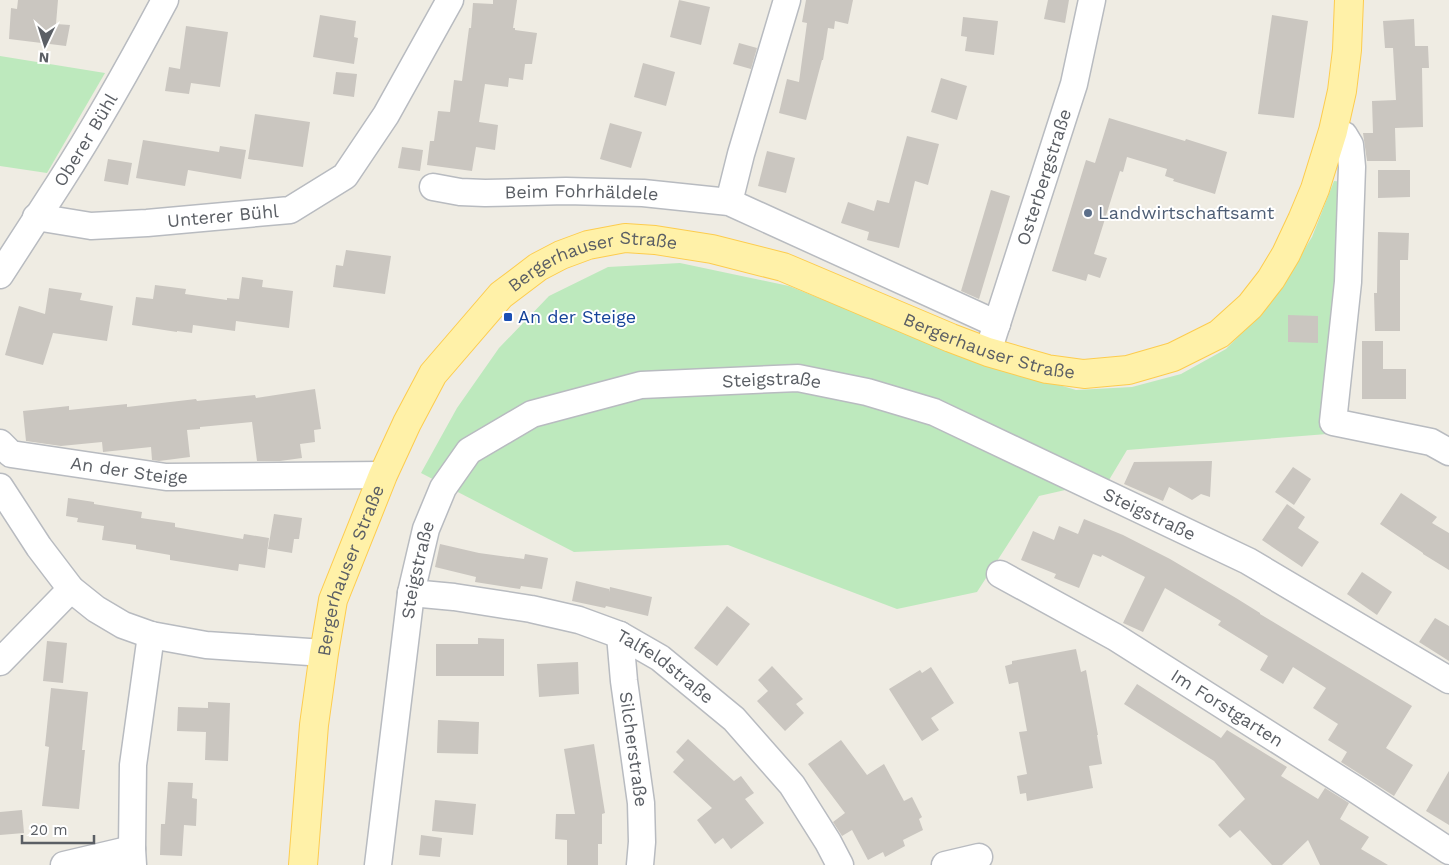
<svg xmlns="http://www.w3.org/2000/svg" width="1449" height="865" font-family="'Work Sans',sans-serif">
	<rect width="100%" height="100%" fill="#efece3"/>
	<g fill="#bde9bd">
		<path d="M0,56L105,73L47,173L0,166Z"/>
		<path d="M1334,181L1345,182L1327,434L1127,450L1109,480L1039,496L977,592L897,609L728,545L574,552L421,473L457,408L499,348L549,296L608,267L680,263L789,286L968,358L1076,390L1132,387L1181,374L1226,349L1270,304L1312,237Z"/>
	</g>
	<g fill="#cac6c0">
		<path d="M18,0H58L56,24L70,25L66,46L9,39L11,8L17,9Z"/>
		<path d="M493,0H517L513,28H515V30L537,33L532,64H525L523,80L509,78L508,87L485,84L479,122L498,125L495,150L476,147L472,171L427,165L430,141H434L438,111L450,112L454,80L462,81L469,28H471L473,3L493,4Z"/>
		<path d="M679,0L710,7L701,45L670,37Z"/>
		<path d="M806,0H853L848,24L835,21L834,29L828,28L823,60H822L806,120L779,113L787,79L799,82L807,23L802,22Z"/>
		<path d="M1048,0H1069L1065,23L1044,19Z"/>
		<path d="M320,15L356,21L354,37L358,38L354,64L313,57Z"/>
		<path d="M1272,15L1308,21L1294,118L1258,114Z"/>
		<path d="M963,17L998,21L994,55L965,51L967,37L961,36Z"/>
		<path d="M1414,19L1415,46H1428L1429,68H1422L1423,127L1395,128L1396,161H1367L1363,133H1373L1372,101L1396,100L1393,48H1385L1383,21Z"/>
		<path d="M186,26L228,32L220,87L191,83L189,94L165,91L169,67L180,69Z"/>
		<path d="M739,43L757,48L751,69L733,64Z"/>
		<path d="M643,63L675,72L666,106L634,97Z"/>
		<path d="M336,72L357,74L354,97L333,94Z"/>
		<path d="M941,78L967,86L957,120L931,112Z"/>
		<path d="M255,114L310,122L303,167L248,159Z"/>
		<path d="M1109,118L1185,141L1186,139L1227,152L1215,194L1173,181L1174,179L1165,176L1167,169L1127,157L1123,172L1120,171L1094,254L1107,258L1100,278L1088,274L1086,281L1052,271L1086,160L1095,163Z"/>
		<path d="M610,123L642,132L631,168L600,159Z"/>
		<path d="M907,136L939,144L928,185L915,181L899,248L867,240L869,232L841,223L848,202L874,211L877,200L889,203Z"/>
		<path d="M143,140L219,152L220,146L246,150L241,179L188,170L185,186L136,178Z"/>
		<path d="M402,147L423,150L420,171L398,168Z"/>
		<path d="M767,151L795,158L786,193L758,186Z"/>
		<path d="M108,159L132,163L128,185L104,181Z"/>
		<path d="M1378,170H1410V197L1378,198Z"/>
		<path d="M991,190L1010,196L979,299L961,291Z"/>
		<path d="M1378,232L1409,233L1408,260H1400V331H1375L1374,293H1377Z"/>
		<path d="M346,250L391,256L385,294L333,287L336,265L343,266Z"/>
		<path d="M242,277L263,280L262,287L293,291L289,328L236,321L235,331L193,325L192,333L177,331V332L132,325L136,297L153,299L155,285L186,289L185,294L227,300V298L239,299Z"/>
		<path d="M49,288L82,293L80,300L113,306L107,341L53,333L43,365L5,355L19,306L45,314Z"/>
		<path d="M1288,315L1318,316V343L1288,342Z"/>
		<path d="M1362,341H1383V369H1406V399H1362Z"/>
		<path d="M315,389L321,429L314,430L315,442L300,444L302,458L280,461H257L252,422L200,427V429L187,430L190,457L159,461L152,460L151,447L103,452L102,442L61,446L26,441L23,411L69,406V410L127,404V407L196,399L197,401L255,395L256,398Z"/>
		<path d="M1212,461L1210,497L1201,494L1192,500L1169,487L1163,501L1124,484L1134,462Z"/>
		<path d="M1293,467L1311,479L1294,505L1275,492Z"/>
		<path d="M1401,493L1437,517L1432,523L1449,533V570L1423,554V553L1380,524Z"/>
		<path d="M68,498L94,502V504L142,512L141,518L175,523V527L243,539L244,534L269,538L265,568L239,564L238,571L170,560V555L136,549V545L102,540L104,526L77,522L78,518L66,516Z"/>
		<path d="M1287,504L1305,517L1298,528L1319,542L1302,567L1262,540Z"/>
		<path d="M274,514L302,518L299,539H294L292,553L268,549Z"/>
		<path d="M1084,519L1123,535L1170,559L1236,598L1260,613V614L1412,706L1386,748L1413,765L1394,796L1341,762L1347,752L1328,740L1338,724L1313,708L1326,688L1293,667L1283,684L1260,670L1268,656L1218,625L1221,621L1165,588L1143,632L1123,623L1145,577L1102,555L1101,557L1093,554L1079,588L1054,578L1056,574L1021,560L1033,531L1054,540L1059,526L1078,534Z"/>
		<path d="M440,544L479,553L524,559L525,554L548,558L542,589L521,586L520,589L475,582L476,577L435,567Z"/>
		<path d="M1362,572L1392,592L1377,615L1347,594Z"/>
		<path d="M576,581L609,589V592L610,587L652,597L648,616L606,606L605,608L572,601Z"/>
		<path d="M727,606L750,624L717,666L694,648Z"/>
		<path d="M1435,618L1449,626V661L1419,642Z"/>
		<path d="M478,638L504,639V676H436V644H478Z"/>
		<path d="M47,641L67,643L63,683L43,681Z"/>
		<path d="M1076,649L1081,672L1086,670L1098,735H1097L1102,764L1089,766L1093,788L1027,801L1026,793L1020,794L1017,776L1027,774L1019,732L1027,731L1018,682L1009,684L1005,666L1012,664V661Z"/>
		<path d="M578,662L579,694L539,697L537,664Z"/>
		<path d="M772,666L803,699L796,704L804,713L785,731L757,701L768,691L758,680Z"/>
		<path d="M931,667L954,703L931,718L939,730L922,741L889,689L920,670L922,673Z"/>
		<path d="M1137,684L1221,738L1227,730L1287,767L1281,776L1318,799L1325,788L1349,803L1340,819L1369,837L1361,849L1388,865H1320L1308,840L1282,865H1272L1240,830L1230,838L1218,825L1245,799L1214,761L1124,704Z"/>
		<path d="M51,688L88,692L82,750H85L79,809L42,806L49,747L45,746Z"/>
		<path d="M208,702L230,703L228,761L205,760L206,732L177,731L178,707L208,708Z"/>
		<path d="M438,720L479,722L478,754L437,753Z"/>
		<path d="M688,739L734,781L741,776L754,793L745,799L764,823L731,849L723,838L715,844L697,820L712,808L673,772L684,760L676,752Z"/>
		<path d="M841,740L867,775L884,764L904,801L912,797L922,817L919,819L923,830L903,840L905,846L885,857L883,852L868,860L852,830L842,836L833,822L845,813L808,764Z"/>
		<path d="M594,744L605,813L602,814V844H598V865H567V840L555,839L556,814H575L564,749Z"/>
		<path d="M1449,771V825L1426,811Z"/>
		<path d="M168,782L193,783L192,798L197,799L196,826L184,825L182,856L160,855L161,824H165Z"/>
		<path d="M435,800L476,804L473,835L432,831Z"/>
		<path d="M22,810L24,833L0,835V812Z"/>
		<path d="M421,835L442,838L440,857L419,855Z"/>
	</g>
	<g fill="none" stroke-linecap="round" stroke-linejoin="round">
		<defs>
			<g id="minor">
				<path d="M1333,131L1344,135L1350,145L1352,167L1348,282L1333,422L1431,442L1449,452"/>
				<path id="s1" d="M433,187L460,192L485,193L566,191L643,193L729,202L997,324"/>
				<path d="M729,202L741,154L787,0"/>
				<path id="s2" d="M36,217L91,226L147,223L290,210L345,176L386,115L450,0"/>
				<path id="s3" d="M0,275C20,244 40,213 60,182C98,123 132,62 165,0"/>
				<path id="s4" d="M992,339L1074,84L1092,0"/>
				<path id="s5" d="M0,443L11,454L166,477L383,475"/>
				<path d="M0,487L39,547L71,589L96,609L123,625L151,635L206,645L324,653"/>
				<path id="s6" d="M1000,574L1115,637L1358,791L1449,851"/>
				<path id="s7" d="M411,593L454,597L531,609L579,620L620,635L660,658L734,719L792,785L828,842L840,865"/>
				<path id="s8" d="M620,635L624,681L641,803L642,842L640,865"/>
				<path d="M0,662L71,589"/>
				<path d="M64,865L132,849"/>
				<path d="M133,865L132,849L133,765L151,635"/>
				<path id="s9" d="M378,865L411,593L426,529L443,488L469,451L532,414L641,385L798,378L867,392L934,412L1248,561L1449,680"/>
				<path d="M945,865L979,857"/>
			</g>
			<g id="major">
				<path id="s10" d="M303,865L314,725L324,653L333,600L383,475L407,423L433,374L501,295L538,267L561,255L588,245L625,238L655,240L712,249L783,267L951,338L988,352L1047,369L1084,374L1128,370L1173,357L1219,334L1250,306L1271,279L1286,254L1302,220L1315,189L1333,131L1342,91L1347,50L1349,0"/>
			</g>
		</defs>
		<use href="#minor" stroke="#b8bbc0" stroke-width="29"/>
		<use href="#major" stroke="#fdcc4e" stroke-width="30"/>
		<use href="#minor" stroke="#fff" stroke-width="26"/>
		<use href="#major" stroke="#fff1a8" stroke-width="28"/>
	</g>
	<circle fill="#5c6f8a" stroke="#fff" stroke-width="2" cx="1088" cy="213" r="5"/>
	<rect fill="#1a4fb4" stroke="#fff" stroke-width="2" x="503" y="312" width="10" height="10" rx="2.5"/>
	<g text-anchor="middle" stroke-width="4" stroke-linejoin="round" paint-order="stroke">
		<g font-size="18" fill="#5b5f65" stroke="#fff">
			<text dy="6" stroke="none"><textPath href="#s3" startOffset="160">Oberer Bühl</textPath></text>
			<text dy="6" stroke="none"><textPath href="#s4" startOffset="170">Osterbergstraße</textPath></text>
			<text dy="6" stroke="none"><textPath href="#s1" startOffset="149">Beim Fohrhäldele</textPath></text>
			<text dy="6" stroke="none"><textPath href="#s2" startOffset="188">Unterer Bühl</textPath></text>
			<text dy="6" stroke="none"><textPath href="#s10" startOffset="720">Bergerhauser Straße</textPath></text>
			<text dy="6" stroke="none"><textPath href="#s10" startOffset="1140">Bergerhauser Straße</textPath></text>
			<text dy="6" stroke="none"><textPath href="#s9" startOffset="746">Steigstraße</textPath></text>
			<text dy="6" stroke="none"><textPath href="#s5" startOffset="135">An der Steige</textPath></text>
			<text dy="6" stroke="none"><textPath href="#s9" startOffset="1151">Steigstraße</textPath></text>
			<text dy="6" stroke="none"><textPath href="#s10" startOffset="300">Bergerhauser Straße</textPath></text>
			<text dy="6" stroke="none"><textPath href="#s9" startOffset="298">Steigstraße</textPath></text>
			<text dy="6" stroke="none"><textPath href="#s7" startOffset="269">Talfeldstraße</textPath></text>
			<text dy="6" stroke="none"><textPath href="#s6" startOffset="264">Im Forstgarten</textPath></text>
			<text dy="6" stroke="none"><textPath href="#s8" startOffset="115">Silcherstraße</textPath></text>
		</g>
		<g font-size="18" fill="#4e5e75" stroke="#fff" text-anchor="start">
			<text x="1098" y="219">Landwirtschaftsamt</text>
		</g>
		<g font-size="18" fill="#164399" stroke="#fff" text-anchor="start">
			<text x="518" y="323">An der Steige</text>
		</g>
	</g>
	<g transform="translate(45 45) rotate(184)" stroke="#ffffff" stroke-width="4" paint-order="stroke">
	<path d="M0-4L9 19L0 12L-9 19Z" fill="#5b5f65"/>
	<text y="-8" font-size="14" font-weight="bold" text-anchor="middle" fill="#5b5f65">N</text>
	</g>
	<path d="M22 835v8h72v-8" fill="none" stroke="#5b5f65" stroke-width="2.5"/>
	<text x="30" y="835" font-size="15" fill="#5b5f65" stroke="#ffffff" stroke-width="4" paint-order="stroke">20 m</text>
</svg>
